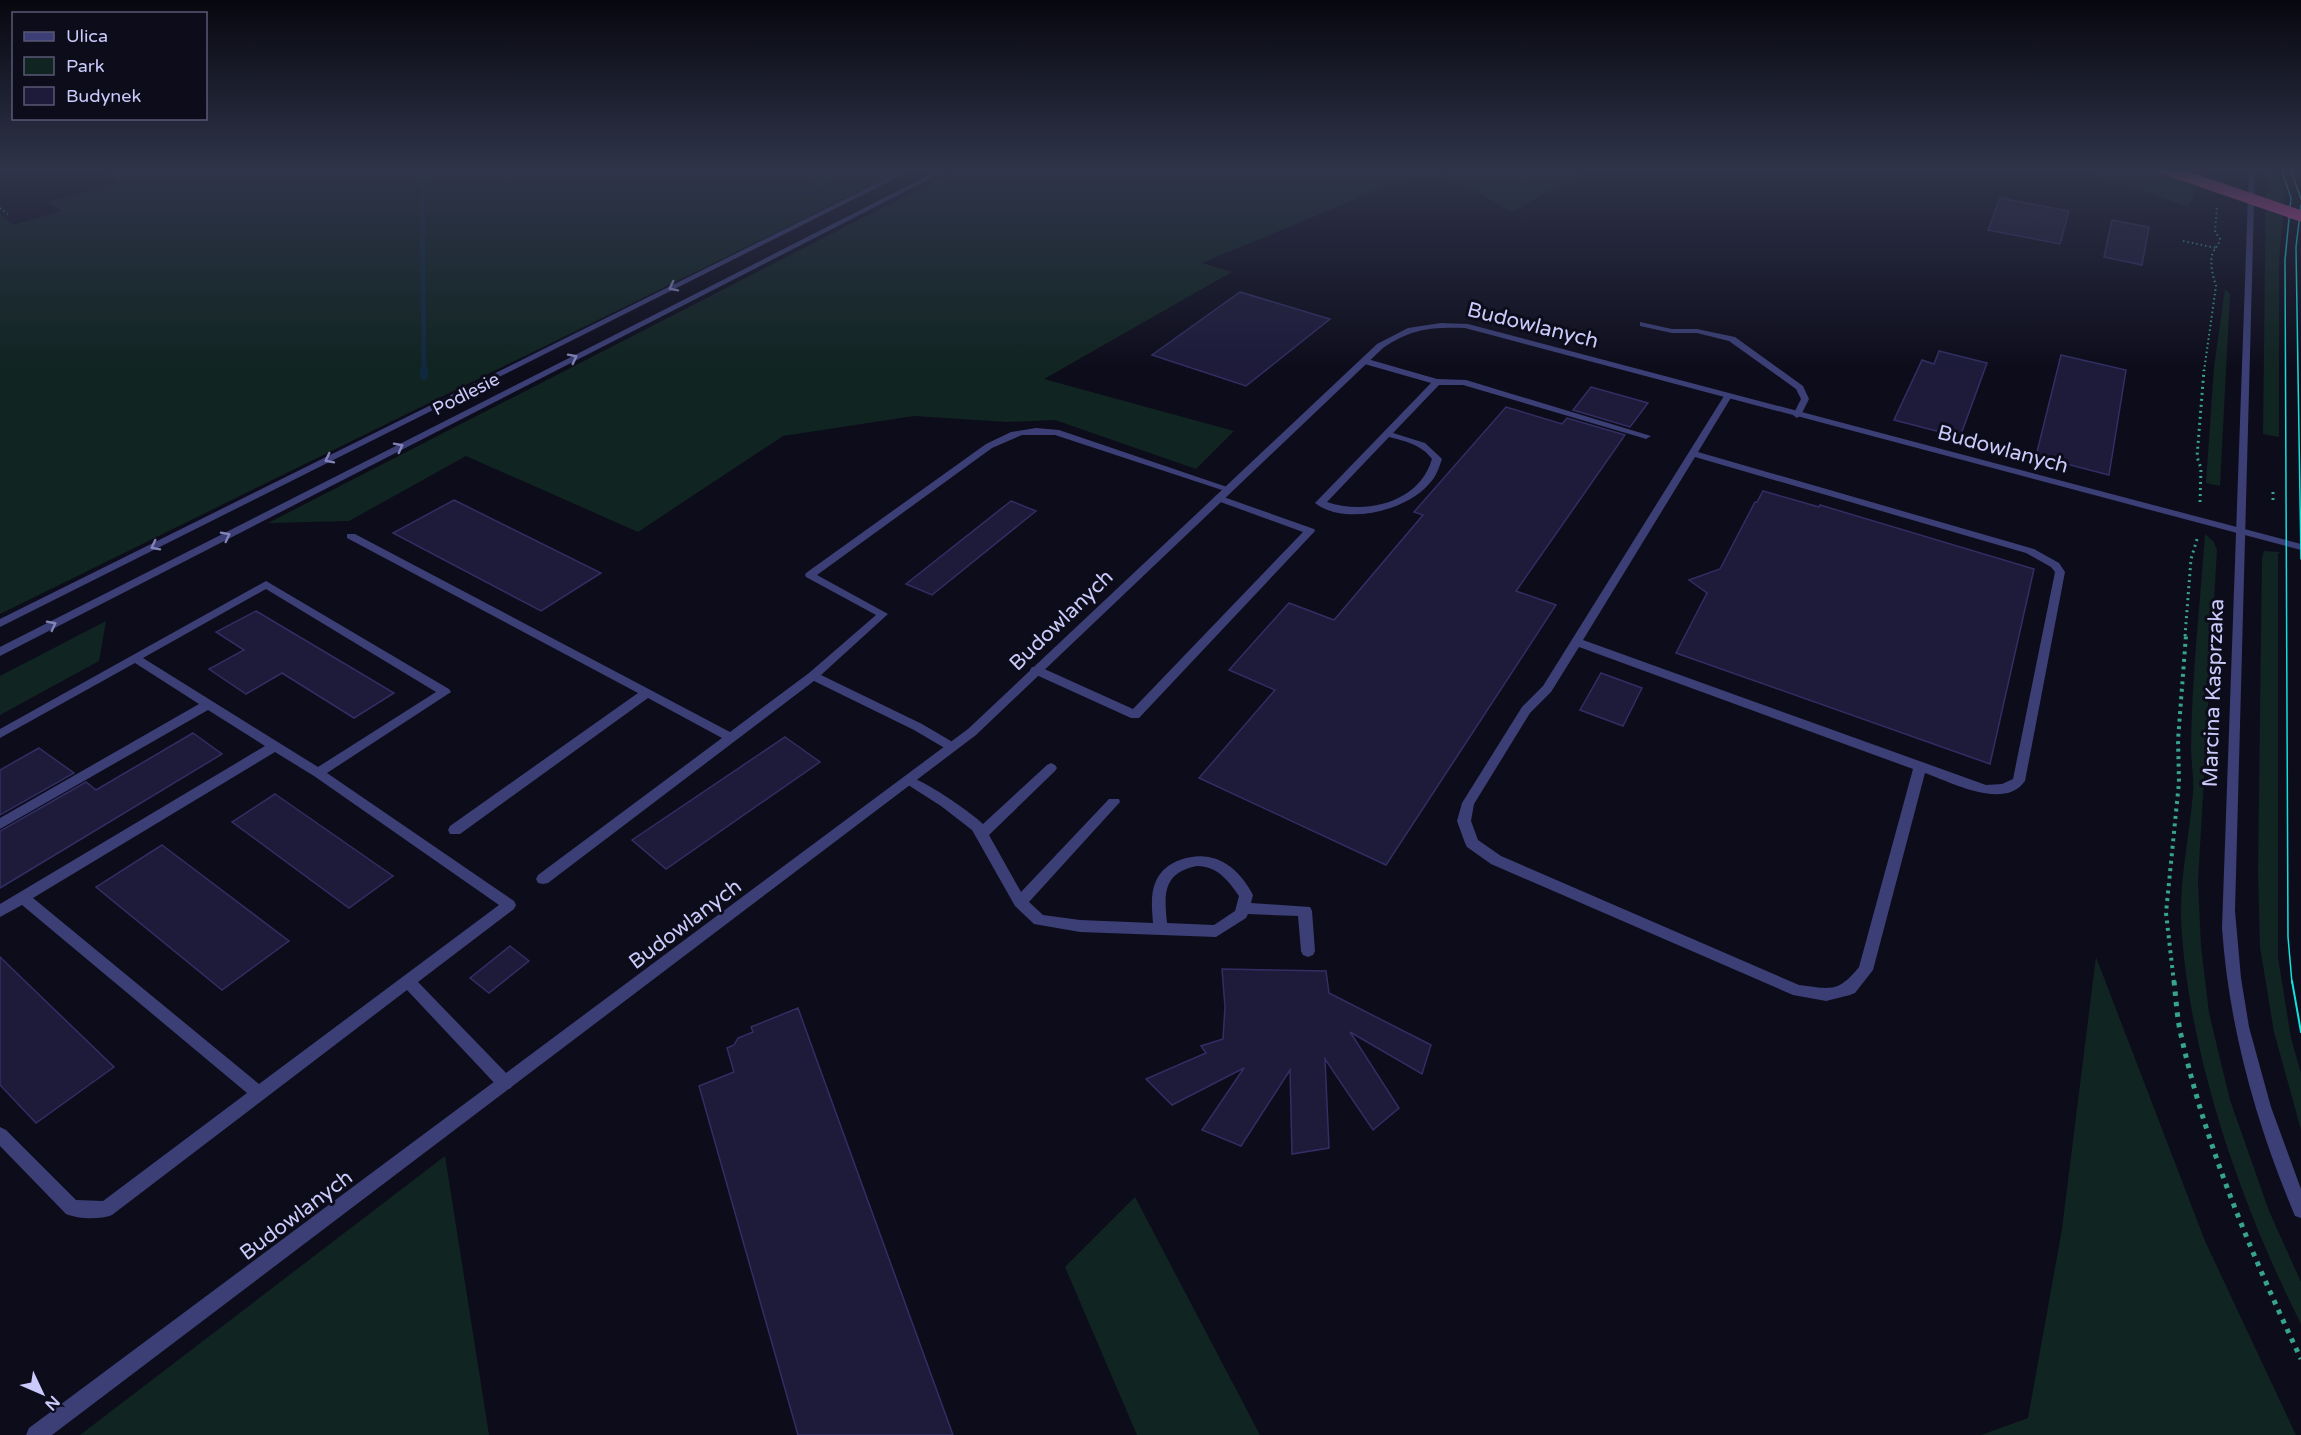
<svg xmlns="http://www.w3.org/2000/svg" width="2301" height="1435" font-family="'Varela Round',sans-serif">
	<rect width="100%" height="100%" fill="#0d0c1b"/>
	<g fill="#102421">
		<path d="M96,168H907L0,614V214L13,225L61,211L48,202L119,182Z"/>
		<path d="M960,168H1591L1512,212L1444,174L1425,179L1416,174L1202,263L1232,272L1044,379L1234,431L1196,469L1055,420L1007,422L914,416L783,436L638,532L466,456L349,521L268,523Z"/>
		<path d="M2078,168H2143L2198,187L2188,207Z"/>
		<path d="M2266,168H2276L2285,194L2279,259V437L2263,434Z"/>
		<path d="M2225,289L2230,294L2220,486L2206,483L2214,367Z"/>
		<path d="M2205,534L2214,542L2217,550L2198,882L2201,946L2209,1013L2230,1100L2269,1211L2301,1282V1324C2241,1205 2187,1052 2181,918C2180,876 2190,833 2193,792C2194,776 2191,762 2191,746C2192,676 2200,604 2205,534Z"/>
		<path d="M2264,551L2280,552L2278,554V957L2291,1038L2301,1073V1130L2274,1032L2260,947L2258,873L2262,558Z"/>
		<path d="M106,621L99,661L0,715V676Z"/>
		<path d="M2096,957L2205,1241L2296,1435H1981L2028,1418L2062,1229Z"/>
		<path d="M445,1156L489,1435H80Z"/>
		<path d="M1135,1197L1260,1435H1137L1065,1267Z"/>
	</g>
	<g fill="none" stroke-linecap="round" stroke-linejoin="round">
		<g stroke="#11293f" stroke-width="5">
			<path d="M422,168L424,371"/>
			<path d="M806,194L838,168"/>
		</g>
		<path stroke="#11293f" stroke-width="8" d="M424,370V376"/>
	</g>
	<g fill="#1d1a3a" stroke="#322e64" stroke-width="1.5">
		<path d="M2000,198L2069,211L2060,244L1988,230Z"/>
		<path d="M2112,220L2149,227L2142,265L2104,257Z"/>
		<path d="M1240,292L1330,319L1246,386L1152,355Z"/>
		<path d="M1939,351L1987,363L1960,437L1894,420L1922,360L1934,364Z"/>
		<path d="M2061,355L2126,370L2109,475L2036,456Z"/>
		<path d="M1591,387L1648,403L1630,427L1573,410Z"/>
		<path d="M1506,407L1562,424L1567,418L1625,435L1516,591L1556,605L1386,865L1199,778L1275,690L1229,670L1289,603L1334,620L1423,515L1414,512Z"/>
		<path d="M1763,491L1819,507L1820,505L2034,569L1990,764L1676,653L1707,593L1689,580L1720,569L1755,502H1757Z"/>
		<path d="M454,500L601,573L541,611L393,533Z"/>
		<path d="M1011,501L1036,511L932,595L906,584Z"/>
		<path d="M256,611L394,693L354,718L282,673L246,694L209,669L244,650L216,632Z"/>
		<path d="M1601,673L1642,688L1623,726L1580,710Z"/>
		<path d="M193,733L222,754L0,888V831L86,782L96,790Z"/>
		<path d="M785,737L820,762L666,869L632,840Z"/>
		<path d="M39,748L74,773L0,815V770Z"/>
		<path d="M275,794L393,876L349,908L232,822Z"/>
		<path d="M162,845L289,941L222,990L96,887Z"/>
		<path d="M510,946L529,961L489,993L470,978Z"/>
		<path d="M0,957L114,1067L36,1123L0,1085Z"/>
		<path d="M1222,969L1326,971L1329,993L1431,1045L1422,1074L1350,1032L1399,1108L1373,1130L1325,1059L1329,1148L1292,1154L1290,1070L1241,1146L1202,1130L1244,1068L1172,1105L1146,1079L1206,1053L1201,1046L1223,1039L1225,1007Z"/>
		<path d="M798,1008L816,1058L953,1435H798L699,1086L734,1072L727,1048L734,1045L738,1038L753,1032L751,1027Z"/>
	</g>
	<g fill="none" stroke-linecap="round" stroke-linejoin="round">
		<g stroke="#36a490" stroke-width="2" stroke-dasharray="1.5 3" stroke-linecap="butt">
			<path d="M0,208L8,214"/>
			<path d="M2183,241L2216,248"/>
			<path d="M2204,371L2216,286C2213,276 2209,262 2213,252C2216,246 2219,245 2220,239L2215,232L2217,207"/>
		</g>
		<g stroke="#36a490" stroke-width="3" stroke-dasharray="2 4" stroke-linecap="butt">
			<path d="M2273,492V504"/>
			<path d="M2200,502L2201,468L2197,457L2204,370"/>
			<path d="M2185,636L2191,559L2198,536"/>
		</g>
		<path stroke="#36a490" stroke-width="4" stroke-dasharray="3 4.5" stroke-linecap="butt" d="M2174,983L2166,913L2179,782L2178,740L2186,635"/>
		<path stroke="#36a490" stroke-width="5" stroke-dasharray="4.5 6" stroke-linecap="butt" d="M2174,981C2176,999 2177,1018 2181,1035C2206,1148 2252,1255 2301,1359"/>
		<g fill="#3b3f76" fill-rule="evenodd">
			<path d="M1640,322L1672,329H1697L1735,337L1803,386L1809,399L1801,415L1797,418L1793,415L1801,399L1796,389L1729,341L1697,333H1672L1640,326Z"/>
			<path d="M1364,358L1437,379L1466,380L1651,436L1646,439L1643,438L1463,385H1439L1393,433L1425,443L1440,457L1442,459C1439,468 1436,477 1429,484C1406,511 1344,526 1315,503L1431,383L1361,363L1360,361ZM1389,437C1405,441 1422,445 1432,459C1419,503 1366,515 1327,502Z"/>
			<path d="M1728,393L1732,396L1698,452L2034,549L2059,563L2065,572L2025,781C2004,811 1951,782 1925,773L1873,970L1855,993L1850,995L1826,1001L1793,995L1491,864L1467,847L1465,843L1457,821L1462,803L1522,707L1543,686L1724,396ZM1695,457L2026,553L2051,567L2055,572L2013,779L2002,784L1986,785L1583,640ZM1579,647L1913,769L1859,967C1838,993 1831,989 1799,985L1501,856L1478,840L1471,821L1474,804L1530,713L1551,692Z"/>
			<path d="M1036,428L1059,430L1233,489L1231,491H1225L1055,435H1022L992,448L817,575L888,614L821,675L922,724L956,744L958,747L956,750H948L914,730L814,681L548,883L543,884L538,883L536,879L538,875L722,738L648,698L460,834H450L448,830L450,826L638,693L347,538V534H355L730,732L809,673L876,615L806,577L805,575L806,573L986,444L1011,432Z"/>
			<path d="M1218,495L1314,529L1315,531L1139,718H1131L1032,673L1030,670L1032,667H1040L1133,709L1303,532L1215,500V496Z"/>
			<path d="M266,581L449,689L451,692L327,773L514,901L516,905L514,909L418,982L511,1078L513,1083L511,1088L505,1090L499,1088L407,990L112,1215C100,1220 78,1219 66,1214L0,1146V1127L6,1130L76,1200L103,1201L247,1093L22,905L0,917V904L265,746L208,710L0,829V818L199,704L135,663L0,738V729ZM266,589L436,692L318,767L143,658ZM275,752L314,776L499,905L259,1084L33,898Z"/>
			<path d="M1051,763L1055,765L1057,768L1055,771L989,835L1021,892L1109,799H1119L1120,802L1029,902L1043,915L1080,920L1153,923C1152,909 1150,894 1156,881C1161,870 1169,864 1180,860C1213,848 1238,866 1253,895L1251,903L1310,907L1312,911L1315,951L1313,955L1308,957L1303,955L1301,951L1298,916L1248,914L1246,918L1216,937L1080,932L1034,924L1015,906L972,830L941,806L905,783L903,780L905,777C917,774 973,814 983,824L1047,765ZM1197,866C1217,866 1228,880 1239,896L1235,911L1214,925L1167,923C1164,893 1163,873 1197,866Z"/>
		</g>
		<path fill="#3b3f76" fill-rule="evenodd" d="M1441,323L1468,324L2301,544V550L1465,328C1431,327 1411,329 1383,348L976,735L52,1435H26L29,1428L968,729L1377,344L1408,328Z"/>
		<g fill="#3b3f76" fill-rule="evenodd">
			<path d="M908,168H916L0,627V619Z"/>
			<path d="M943,168H951L0,656V647Z"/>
			<path d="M2249,168H2255L2235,911L2241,978L2249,1027L2271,1107L2301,1189V1218L2295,1216C2256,1123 2229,1028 2222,928Z"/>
		</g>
		<g stroke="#12e0dc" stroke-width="1.5">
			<path d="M2281,168L2291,198L2285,260L2288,937L2292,983"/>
			<path d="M2290,168L2301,199"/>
			<path d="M2301,205L2296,247L2301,559"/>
		</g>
		<path stroke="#12e0dc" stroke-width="2" d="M2292,981L2301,1032"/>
		<path stroke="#f14faf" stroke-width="11" d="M2162,168L2301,216"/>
	</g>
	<defs><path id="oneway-chevron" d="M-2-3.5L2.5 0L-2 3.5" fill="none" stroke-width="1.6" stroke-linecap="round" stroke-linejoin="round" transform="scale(1.5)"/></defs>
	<g stroke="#8284b8">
		<use href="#oneway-chevron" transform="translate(673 287) rotate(153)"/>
		<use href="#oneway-chevron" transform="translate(573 358) rotate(-27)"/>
		<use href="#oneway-chevron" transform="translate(399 447) rotate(-27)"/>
		<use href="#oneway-chevron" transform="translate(329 459) rotate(153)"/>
		<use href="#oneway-chevron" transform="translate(226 536) rotate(-27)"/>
		<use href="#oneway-chevron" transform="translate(155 546) rotate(153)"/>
		<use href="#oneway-chevron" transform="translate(52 625) rotate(-27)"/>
	</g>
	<linearGradient id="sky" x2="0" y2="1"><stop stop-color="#07070f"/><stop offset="0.46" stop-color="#2f344a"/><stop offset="1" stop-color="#2f344a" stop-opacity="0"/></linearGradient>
	<rect width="2301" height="369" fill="url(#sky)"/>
	<g text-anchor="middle" stroke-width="6" stroke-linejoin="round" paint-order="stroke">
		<g font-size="18" fill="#cacafb" stroke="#0d0c1b">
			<text transform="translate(466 394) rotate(-27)" y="6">Podlesie</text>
		</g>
		<g font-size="21" fill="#cacafb" stroke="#0d0c1b">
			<text transform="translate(1533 325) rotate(14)" y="7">Budowlanych</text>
			<text transform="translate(2003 449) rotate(15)" y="7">Budowlanych</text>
			<text transform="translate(1061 620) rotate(-44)" y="7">Budowlanych</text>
			<text transform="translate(2213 693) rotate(-88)" y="7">Marcina Kasprzaka</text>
			<text transform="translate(685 924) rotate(-37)" y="7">Budowlanych</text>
			<text transform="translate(296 1215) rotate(-37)" y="7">Budowlanych</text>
		</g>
	</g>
	<rect x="12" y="12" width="195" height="108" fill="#0d0c1b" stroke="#595875" stroke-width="1.5"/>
	<rect x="24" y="32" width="30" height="9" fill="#3b3f76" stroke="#595875" stroke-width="1.5"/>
	<text x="66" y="42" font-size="18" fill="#cacafb">Ulica</text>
	<rect x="24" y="57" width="30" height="18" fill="#102421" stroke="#595875" stroke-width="1.5"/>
	<text x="66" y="72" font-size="18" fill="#cacafb">Park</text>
	<rect x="24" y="87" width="30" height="18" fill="#1d1a3a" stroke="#595875" stroke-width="1.5"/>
	<text x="66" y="102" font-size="18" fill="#cacafb">Budynek</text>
	<g transform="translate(42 1393) rotate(134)" stroke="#0d0c1b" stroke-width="4.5" paint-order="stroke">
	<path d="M0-4.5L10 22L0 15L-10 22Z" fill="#cacafb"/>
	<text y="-9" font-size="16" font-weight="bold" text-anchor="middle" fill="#cacafb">N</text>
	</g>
</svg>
